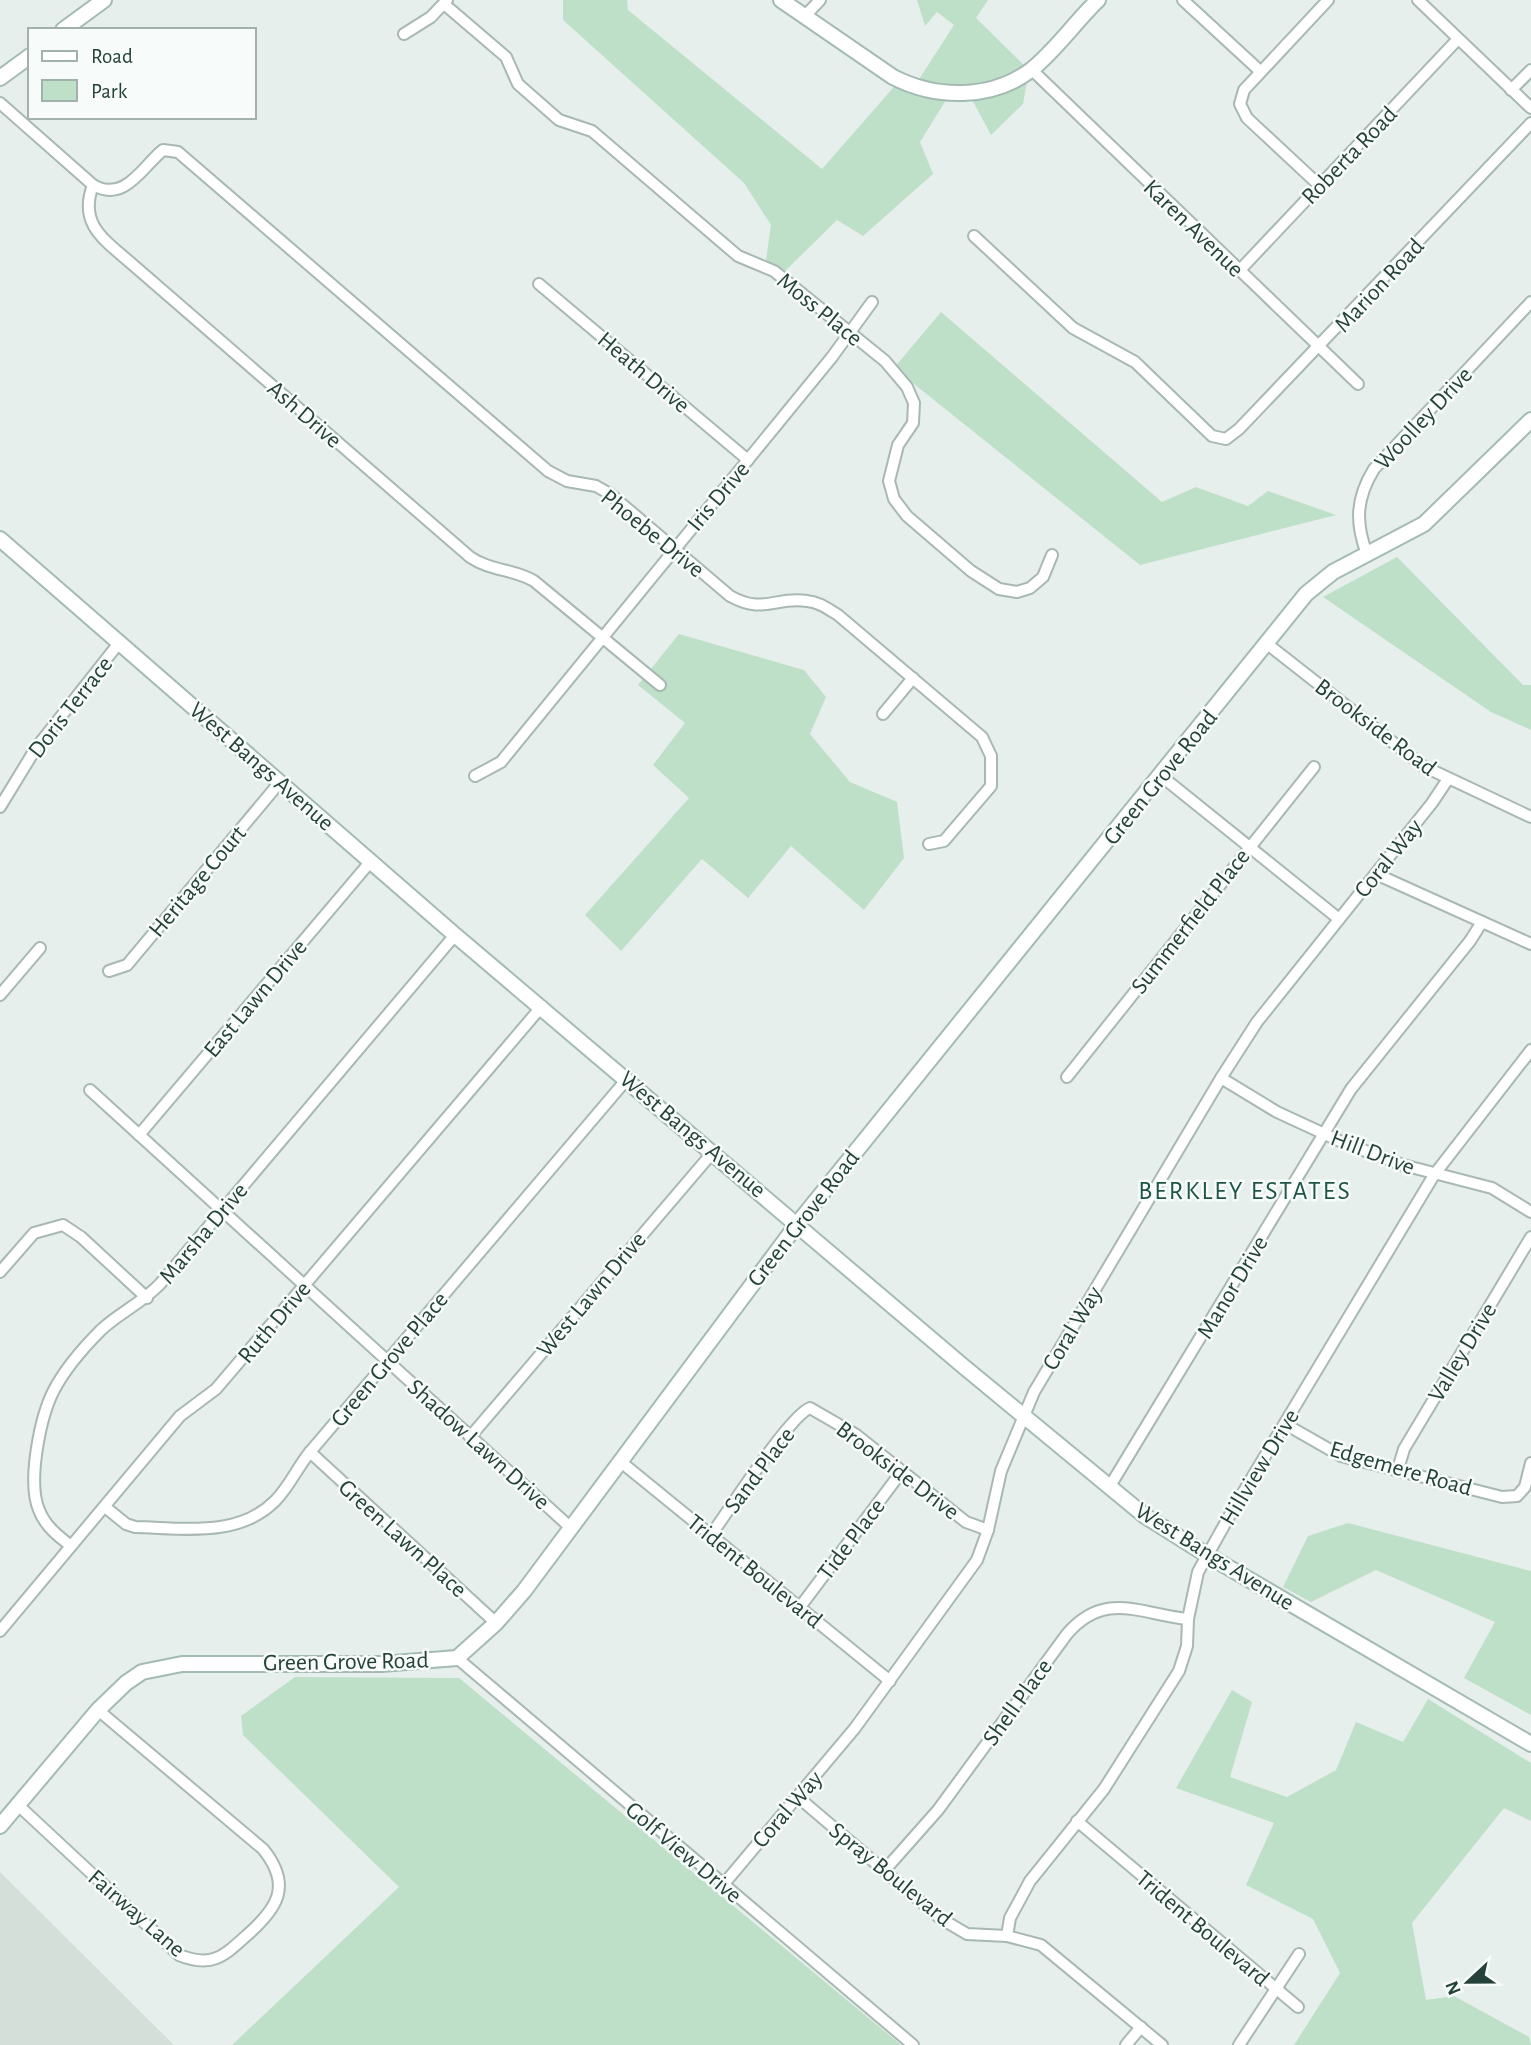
<svg xmlns="http://www.w3.org/2000/svg" width="1531" height="2045" font-family="'Alegreya Sans',sans-serif">
	<rect width="100%" height="100%" fill="#e6efeb"/>
	<path fill="#d4dfda" d="M0,1872L174,2045H0Z"/>
	<g fill="#bfe0c8">
		<path d="M563,0H627L628,10L822,169L900,80L916,84L954,25L937,12L925,26L917,0H988L976,18L1029,70L1023,104L991,135L968,92H951L920,142L933,174L863,236L837,220L781,275L765,267L771,225L744,183L563,20Z"/>
		<path d="M941,312L1162,502L1196,487L1248,506L1268,491L1336,515L1140,565L894,368Z"/>
		<path d="M1397,557L1523,685H1531V730L1491,712L1323,597Z"/>
		<path d="M679,634L804,670L826,697L810,734L850,782L897,802L904,858L864,910L791,846L748,898L702,859L621,951L585,915L689,798L653,765L685,723L638,685Z"/>
		<path d="M1348,1523L1531,1571V1715L1464,1678L1495,1622L1376,1570L1311,1602L1283,1587L1308,1536Z"/>
		<path d="M295,1677L459,1678L901,2045H232L399,1887L243,1735L241,1716Z"/>
		<path d="M1232,1690L1252,1702L1230,1777L1287,1797L1336,1770L1356,1722L1403,1742L1428,1699L1531,1763V1821L1504,1808L1412,1923L1426,2000L1454,1996L1529,2037L1531,2045H1294L1340,1973L1313,1919L1246,1885L1274,1823L1176,1788Z"/>
	</g>
	<g fill="none" stroke-linecap="round" stroke-linejoin="round">
		<defs>
			<g id="street">
				<path d="M1183,0L1260,71"/>
				<path d="M1418,0L1531,108"/>
				<path d="M444,4L506,57L518,84L559,120L592,131L738,256L774,271L885,361L907,387L914,403L913,423L898,445L889,481L894,499L907,516L971,571L999,589L1017,592L1030,588L1043,577L1052,555"/>
				<path d="M806,15L820,0"/>
				<path d="M404,34L431,17L447,0"/>
				<path d="M1031,69L1358,384"/>
				<path d="M1511,90L1531,70"/>
				<path d="M0,103L93,185C78,225 105,240 132,264L470,557C490,571 514,569 534,581L660,685"/>
				<path d="M93,185C125,203 142,167 163,150L178,152L548,471L567,481L596,486L610,494L730,596C764,615 775,596 807,601C819,602 828,609 838,615L982,737L991,756V786L944,841L929,844"/>
				<path d="M1320,186L1247,118L1240,104L1244,90L1328,0"/>
				<path d="M974,236L1073,328L1135,362L1212,436L1226,439L1239,429L1531,123"/>
				<path d="M1239,271L1458,39"/>
				<path d="M539,284L748,460"/>
				<path d="M1367,554C1355,523 1356,498 1374,469L1531,302"/>
				<path d="M1266,643L1423,766L1531,817"/>
				<path d="M883,714L913,678"/>
				<path d="M1160,775L1339,919"/>
				<path d="M475,776L501,762L832,357L872,302"/>
				<path d="M0,807L36,748L119,643"/>
				<path d="M1376,874L1531,944"/>
				<path d="M109,971L127,965L280,782"/>
				<path d="M0,995L40,948"/>
				<path d="M1067,1077L1314,767"/>
				<path d="M1221,1078L1277,1112L1344,1143L1403,1165L1492,1188L1531,1212"/>
				<path d="M90,1090L571,1528"/>
				<path d="M139,1135L371,861"/>
				<path d="M0,1272L34,1233L63,1225L81,1237L147,1298"/>
				<path d="M1285,1424L1341,1456L1502,1497L1517,1496L1525,1487L1531,1463"/>
				<path d="M470,1437L713,1152"/>
				<path d="M310,1452L496,1623"/>
				<path d="M621,1462L890,1681"/>
				<path d="M1398,1469L1404,1449L1531,1237"/>
				<path d="M1110,1486L1351,1089L1470,941L1482,922"/>
				<path d="M105,1507L126,1524L135,1527C183,1528 238,1538 275,1501C289,1487 297,1468 310,1452L627,1079"/>
				<path d="M711,1535C727,1513 790,1415 810,1408L855,1434L966,1522L988,1530"/>
				<path d="M71,1546C58,1536 45,1526 39,1510C27,1482 40,1417 54,1390C65,1369 84,1347 101,1330C119,1313 142,1303 160,1284L455,935"/>
				<path d="M800,1607L902,1471"/>
				<path d="M0,1631L180,1416L216,1389L542,1006"/>
				<path d="M457,1658L913,2045"/>
				<path d="M799,1798L940,1918L967,1934L1007,1936L1041,1945L1162,2045"/>
				<path d="M18,1805L179,1955C211,1968 223,1957 246,1936C277,1909 293,1886 263,1849L98,1710"/>
				<path d="M1077,1821L1298,2007"/>
				<path d="M884,1871L938,1810L1067,1634C1105,1590 1140,1614 1188,1619"/>
				<path d="M723,1885L855,1728L977,1560L988,1530L1001,1471L1034,1392L1221,1078L1257,1022L1432,803L1448,779"/>
				<path d="M1007,1936L1010,1918L1030,1881L1104,1789L1179,1671L1187,1646L1188,1619L1198,1572L1235,1506L1434,1175L1531,1050"/>
				<path d="M1126,2045L1141,2027"/>
				<path d="M1239,2045L1299,1954"/>
			</g>
			<g id="secondary">
				<path d="M781,0L893,77C936,99 991,100 1031,70C1056,50 1075,22 1098,0"/>
				<path d="M63,30L104,0"/>
				<path d="M0,78L30,56"/>
				<path d="M0,539L455,935L963,1366L1145,1516L1207,1555L1531,1744"/>
				<path d="M0,1826L98,1710L126,1683L142,1672L182,1664H381L457,1658L496,1623L524,1591L798,1223L1306,594L1333,572L1424,524L1531,420"/>
			</g>
		</defs>
		<use href="#street" stroke="#a8b8b2" stroke-width="14"/>
		<use href="#secondary" stroke="#a4bbb3" stroke-width="18"/>
		<use href="#street" stroke="#fff" stroke-width="10"/>
		<use href="#secondary" stroke="#fff" stroke-width="14"/>
	</g>
	<g text-anchor="middle" stroke-width="5" stroke-linejoin="round" paint-order="stroke">
		<g font-size="24" fill="#24423a" stroke="#f7fbf9">
			<text transform="translate(1349 155) rotate(-46)" y="8">Roberta Road</text>
			<text transform="translate(1194 228) rotate(44)" y="8">Karen Avenue</text>
			<text transform="translate(1379 285) rotate(-47)" y="8">Marion Road</text>
			<text transform="translate(820 309) rotate(39)" y="8">Moss Place</text>
			<text transform="translate(644 372) rotate(40)" y="8">Heath Drive</text>
			<text transform="translate(305 414) rotate(41)" y="8">Ash Drive</text>
			<text transform="translate(1423 418) rotate(-47)" y="8">Woolley Drive</text>
			<text transform="translate(718 496) rotate(-50)" y="8">Iris Drive</text>
			<text transform="translate(653 533) rotate(39)" y="8">Phoebe Drive</text>
			<text transform="translate(70 707) rotate(-52)" y="8">Doris Terrace</text>
			<text transform="translate(1376 727) rotate(37)" y="8">Brookside Road</text>
			<text transform="translate(262 766) rotate(41)" y="8">West Bangs Avenue</text>
			<text transform="translate(1160 777) rotate(-51)" y="8">Green Grove Road</text>
			<text transform="translate(1388 858) rotate(-51)" y="8">Coral Way</text>
			<text transform="translate(197 881) rotate(-50)" y="8">Heritage Court</text>
			<text transform="translate(1190 921) rotate(-52)" y="8">Summerfield Place</text>
			<text transform="translate(255 998) rotate(-50)" y="8">East Lawn Drive</text>
			<text transform="translate(693 1134) rotate(40)" y="8">West Bangs Avenue</text>
			<text transform="translate(1373 1152) rotate(21)" y="8">Hill Drive</text>
			<text transform="translate(803 1218) rotate(-52)" y="8">Green Grove Road</text>
			<text transform="translate(203 1233) rotate(-50)" y="8">Marsha Drive</text>
			<text transform="translate(1232 1287) rotate(-59)" y="8">Manor Drive</text>
			<text transform="translate(591 1294) rotate(-50)" y="8">West Lawn Drive</text>
			<text transform="translate(274 1322) rotate(-50)" y="8">Ruth Drive</text>
			<text transform="translate(1072 1328) rotate(-59)" y="8">Coral Way</text>
			<text transform="translate(1462 1352) rotate(-59)" y="8">Valley Drive</text>
			<text transform="translate(389 1359) rotate(-50)" y="8">Green Grove Place</text>
			<text transform="translate(479 1444) rotate(42)" y="8">Shadow Lawn Drive</text>
			<text transform="translate(1259 1467) rotate(-59)" y="8">Hillview Drive</text>
			<text transform="translate(1401 1468) rotate(16)" y="8">Edgemere Road</text>
			<text transform="translate(759 1470) rotate(-53)" y="8">Sand Place</text>
			<text transform="translate(898 1470) rotate(37)" y="8">Brookside Drive</text>
			<text transform="translate(403 1538) rotate(42)" y="8">Green Lawn Place</text>
			<text transform="translate(851 1539) rotate(-53)" y="8">Tide Place</text>
			<text transform="translate(1215 1556) rotate(32)" y="8">West Bangs Avenue</text>
			<text transform="translate(755 1571) rotate(39)" y="8">Trident Boulevard</text>
			<text transform="translate(346 1661) rotate(-1)" y="8">Green Grove Road</text>
			<text transform="translate(1017 1702) rotate(-54)" y="8">Shell Place</text>
			<text transform="translate(787 1809) rotate(-49)" y="8">Coral Way</text>
			<text transform="translate(684 1852) rotate(40)" y="8">Golf View Drive</text>
			<text transform="translate(891 1874) rotate(39)" y="8">Spray Boulevard</text>
			<text transform="translate(137 1913) rotate(41)" y="8">Fairway Lane</text>
			<text transform="translate(1203 1928) rotate(40)" y="8">Trident Boulevard</text>
		</g>
		<g font-size="26" letter-spacing="2" fill="#1f5548" stroke="#f7fbf9">
			<text x="1245" y="1199">BERKLEY ESTATES</text>
		</g>
	</g>
	<rect x="28" y="28" width="228" height="91" fill="#f7fbf9" stroke="#a3b1ad" stroke-width="2"/>
	<rect x="42" y="51" width="35" height="10" fill="#ffffff" stroke="#a3b1ad" stroke-width="2"/>
	<text x="91" y="63" font-size="21" fill="#24423a">Road</text>
	<rect x="42" y="80" width="35" height="21" fill="#bfe0c8" stroke="#a3b1ad" stroke-width="2"/>
	<text x="91" y="98" font-size="21" fill="#24423a">Park</text>
	<g transform="translate(1468 1982) rotate(248)" stroke="#f7fbf9" stroke-width="5" paint-order="stroke">
	<path d="M0-5L12 26L0 18L-12 26Z" fill="#24423a"/>
	<text y="-10" font-size="19" font-weight="bold" text-anchor="middle" fill="#24423a">N</text>
	</g>
</svg>
